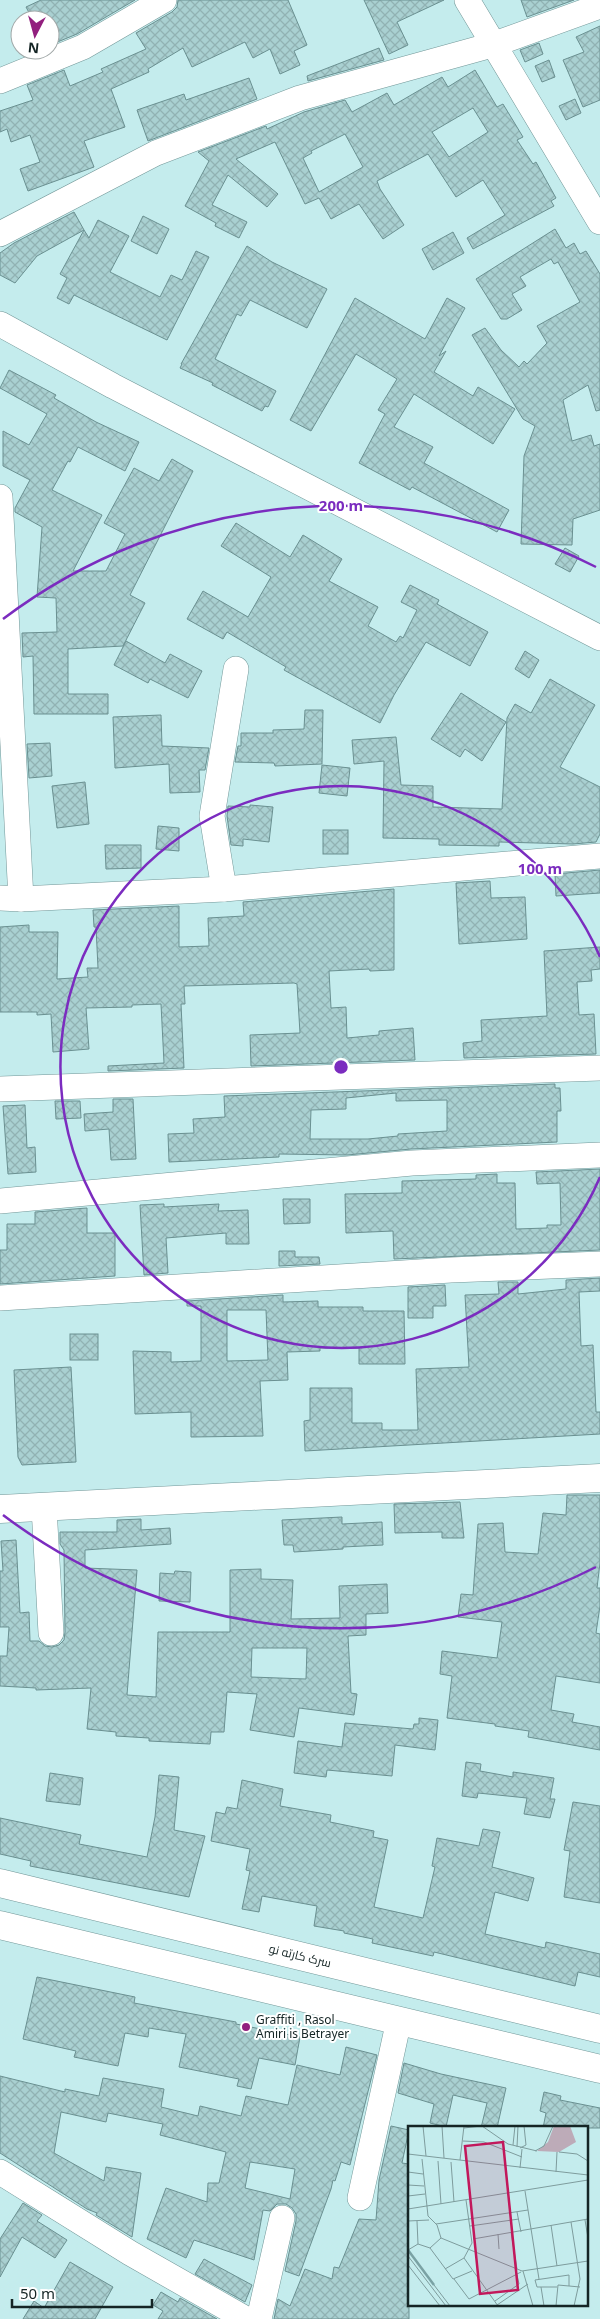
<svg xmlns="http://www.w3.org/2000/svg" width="600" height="2319" font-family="'Noto Sans',Cairo,sans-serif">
	<defs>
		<pattern id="building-cross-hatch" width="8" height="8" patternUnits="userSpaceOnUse" patternTransform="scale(1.25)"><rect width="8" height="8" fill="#a9d0d1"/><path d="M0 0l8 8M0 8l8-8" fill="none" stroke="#91b2b3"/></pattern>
	</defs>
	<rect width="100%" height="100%" fill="#c4eced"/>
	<g fill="url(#building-cross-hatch)" stroke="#6a9091" fill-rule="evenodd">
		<path d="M41,0H135L77,34L50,45V20H33L26,7Z"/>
		<path d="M178,0H288L307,45L294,51L300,65L280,74L270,49L253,58L245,42L192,67L183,48L148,69L149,72L111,89L125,127L84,141L94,167L28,191L20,169L40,162L30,135L11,142L7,129L0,132V111L33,100L27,85L64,70L70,86L103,72L101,69L146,49L136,33L172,12L177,7Z"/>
		<path d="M364,0H444L397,22L408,45L389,54Z"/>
		<path d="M521,0H574L527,17Z"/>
		<path d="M600,26V100L583,107L563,60L584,52L576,37Z"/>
		<path d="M539,43L543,54L525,62L520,50Z"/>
		<path d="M379,48L384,60L308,81L307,76Z"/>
		<path d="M549,60L555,77L542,82L535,66Z"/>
		<path d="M475,70L497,107L503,104L523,137L517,140L533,164L536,162L556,198L551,201L554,206L473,249L467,238L505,215L483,180L456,197L428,154L377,181L380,189L404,225L383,239L359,204L331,219L319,198L305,204L275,142L236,159L278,194L267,207L228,175L212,205L247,222L239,238L215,226L216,223L185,206L209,161L198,152L266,126L267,129L304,112L345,100L352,112L387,93L394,105L442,77L448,87ZM473,108L488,132L449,157L432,132ZM345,134L363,167L319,192L303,158L312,153L311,151Z"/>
		<path d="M249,78L257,99L148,141L137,110L184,94L186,100Z"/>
		<path d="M575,99L581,113L566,120L559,106Z"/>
		<path d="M74,212L84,230L37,256L15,283L0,275V253L14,243Z"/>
		<path d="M143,216L169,229L157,254L131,241Z"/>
		<path d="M98,220L129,236L110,272L160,297L171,275L182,280L196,251L209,257L167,340L74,295L69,304L57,298L67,278L60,274L84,230L89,238Z"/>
		<path d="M555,229L566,248L574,243L580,254L586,251L600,274V410L596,411L588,385L563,400L572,441L591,435L594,446L600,444V510L573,519L572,545L521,544L524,456L535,426L523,419L472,335L485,328L501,350L519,367L524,361L527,364L547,343L537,326L580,302L558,262L554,264L551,259L520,277L526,286L512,294L522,310L507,319H501L476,279Z"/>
		<path d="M453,232L464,253L433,270L422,249Z"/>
		<path d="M247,246L272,262L327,289L307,328L250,300L241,316L237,314L215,359L276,391L268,407L265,406L262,411L212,385L213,383L180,368L182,364H181Z"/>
		<path d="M355,298L425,339L447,298L465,308L439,356L446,351L434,372L473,396L478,387L515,409L493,444L414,394L394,427L433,447L424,463L509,510L497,532L412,487L410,490L359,463L385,414L378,410L397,379L356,354L311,431L290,420Z"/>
		<path d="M9,370L56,395L54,398L96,422L139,442L125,471L78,447L70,462L68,461L52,490L102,515L73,571H106L125,534L104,523L134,468L159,481L172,459L193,471L130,595L145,603L123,646L68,649V694H108V714H34L33,656L23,657L22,633L57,632L56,598L37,597L42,527L15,512V508L30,480L3,466V431L29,445L47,414L0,388Z"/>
		<path d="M236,523L290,557L303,535L342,559L329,581L378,607L368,626L396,642L400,636L403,638L417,610L401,602L410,585L439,600L437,604L488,632L470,666L426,642L394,695L380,723L284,670L286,667L227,632L223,639L187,619L203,591L248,617L271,577L221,546Z"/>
		<path d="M565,548L579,556L570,572L555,564Z"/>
		<path d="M126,641L165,663L170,654L202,671L188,698L150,679L148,683L114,665Z"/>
		<path d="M525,651L539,660L529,678L515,669Z"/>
		<path d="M550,679L595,705L560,767L600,787V834L596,842L573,844L499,842V846L439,845V839L383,838L384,761L354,764L352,740L396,737L401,785L433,786V807L502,809L507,718L515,704L531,713Z"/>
		<path d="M461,693L506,722L482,761L465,749L460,757L431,739Z"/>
		<path d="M305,710H323L322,764L275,766L274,763L235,762L238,746H241V733H273V730L304,729Z"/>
		<path d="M161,715L162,746L209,748L205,770H199L200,792L170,793L169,764L115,768L113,717Z"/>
		<path d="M50,743L52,776L29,778L27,744Z"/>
		<path d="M322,765L350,768L347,796L319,793Z"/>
		<path d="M85,782L89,824L57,828L52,786Z"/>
		<path d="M250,805L273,807L269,842L243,839V846L231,845L227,816L228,806L250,807Z"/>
		<path d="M158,826L179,828V851L156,849Z"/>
		<rect x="323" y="830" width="25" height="24"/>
		<path d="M105,845H141V868L106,869Z"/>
		<path d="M600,870V893L556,896L555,874Z"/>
		<path d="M490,881L491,898L525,897L527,939L459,944L456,883Z"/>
		<path d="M394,889V970L370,971L369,969L329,971L331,1008L346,1007L347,1038L379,1035V1031L413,1028L415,1060L251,1066L250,1035L300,1033L297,984L294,983L184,986L185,1004H181L184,1068L108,1071V1066L164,1063L161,1004L132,1005V1007L86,1008L89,1049L53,1052L51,1014L37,1015V1012H0V927L29,925V932H58L57,979L88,977L87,968H98L96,927H94L93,910L179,906V947L209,946L208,918L244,916L243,902Z"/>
		<path d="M600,947V969L591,970L592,981L577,982L579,1015L594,1014L596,1054L464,1058L463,1043L482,1041L481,1020L547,1016L544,951Z"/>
		<path d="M555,1084V1088H560L561,1111H557V1142L411,1149L347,1155L279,1154V1157L169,1162L168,1134L194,1133L193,1119L225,1117L224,1096ZM396,1093V1101L447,1100V1131L398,1134V1136L368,1139H310L311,1110L346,1109V1098Z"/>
		<path d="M113,1099H133L136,1159L111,1160L109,1129L85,1131L84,1114L113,1112Z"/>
		<path d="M55,1101H80L81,1118L56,1119Z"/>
		<path d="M25,1105L27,1148L35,1147L36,1172L8,1174L3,1106Z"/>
		<path d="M600,1169V1250L394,1259L393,1231L346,1233L345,1194L402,1193V1181L476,1179V1175L497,1174V1183H515L516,1229L547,1228V1225H561L560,1183L537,1184L536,1172Z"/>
		<path d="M283,1199H310V1223L284,1224Z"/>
		<path d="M164,1204V1207L219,1204L218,1211L248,1210L249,1244H226V1233L166,1238L168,1273L144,1275L140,1205Z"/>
		<path d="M87,1208V1233H115V1276L0,1284V1250H7V1224H35V1212Z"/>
		<path d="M279,1251H295V1257H319L320,1264L279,1266Z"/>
		<path d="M600,1278V1291L579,1292L581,1346L593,1345L596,1412H600V1434L305,1451L304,1421L310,1420V1388H352V1423H382V1430H418L416,1369L469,1367L465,1295L499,1294L498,1282H518V1294L566,1289V1280Z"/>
		<path d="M445,1285L446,1306H433V1318H408V1287Z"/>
		<path d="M283,1295V1302L318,1301V1307H363V1311H404L405,1364H359V1348H320V1351L287,1352L288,1380L260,1381L263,1436L191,1437V1412L135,1414L133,1351L171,1352V1362L201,1361V1306H187V1301ZM227,1310H266L268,1360L227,1361Z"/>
		<rect x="70" y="1334" width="28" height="26"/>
		<path d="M71,1367L76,1462L22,1465L18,1457L14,1370Z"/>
		<path d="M567,1495H600V1563L597,1588H600V1606L596,1633L600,1634V1683L556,1676L551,1710L574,1714L572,1722L600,1727V1750L528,1737L529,1731L495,1726V1724L447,1718L452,1676L440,1674L442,1651L497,1658L502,1622L458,1617L461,1594L473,1595L478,1524L503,1523L505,1552L538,1554L543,1513L566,1515Z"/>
		<path d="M460,1502L464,1538H442V1532L395,1533L394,1504Z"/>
		<path d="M342,1517V1524L382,1522L383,1545L343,1547V1549L294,1552L293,1545H284L282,1520Z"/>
		<path d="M141,1519V1530L170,1528L171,1544L85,1550V1568L137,1570L127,1695L156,1697L158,1632H230V1570L261,1569V1579L293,1580L291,1619L340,1618L339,1586L387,1584L388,1613L366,1614V1635L348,1636L351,1693L357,1694L354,1715L299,1708L294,1737L250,1730L257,1694L227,1692L224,1732H211L210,1744L149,1741V1738L116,1736V1732L87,1729L91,1688L36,1690V1688L0,1686V1656H7L9,1627H0V1571H3L1,1541L16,1540L20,1613L29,1612L30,1641H39L45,1646L52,1647L59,1645L64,1640L65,1632L64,1550L60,1544V1532H117V1520ZM252,1648H307L306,1679L251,1677Z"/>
		<path d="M175,1571L191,1572L190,1602L159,1601L160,1573L174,1574Z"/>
		<path d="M419,1718L438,1720L435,1750L395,1745L392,1776L327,1770L326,1777L294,1773L298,1741L342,1747L345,1723L413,1729L414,1724H419Z"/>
		<path d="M466,1762L481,1764L480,1771L513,1777V1772L554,1778L550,1799H555L550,1818L524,1814L527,1798L478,1793L477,1798L462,1796Z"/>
		<path d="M50,1773L83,1778L80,1805L46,1801Z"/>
		<path d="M159,1775L179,1777L174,1830L205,1836L189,1897L30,1866L31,1861L0,1854V1818L81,1835L79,1844L147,1857L155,1817Z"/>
		<path d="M242,1780L283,1789L280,1806L331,1815L330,1822L374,1831L373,1837L388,1840L374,1907L423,1918L435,1867L432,1866L437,1838L479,1846L483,1829L500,1832L492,1867L534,1878L528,1901L495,1892L485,1934L545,1948L546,1942L600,1954V1977L578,1972L575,1986L434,1952L433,1956L372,1943L373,1939L344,1933V1931L314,1926L317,1906L262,1896L259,1912L242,1909L250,1871L246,1870L250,1849L211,1841L216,1812L225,1814L227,1807L237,1809Z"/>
		<path d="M573,1802L600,1806V1903L564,1897L570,1851L564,1850Z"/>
		<path d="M37,1977L135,1997L134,2003L236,2022V2024L300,2037L295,2065L259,2058L251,2089L237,2086L239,2079L179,2067L186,2034L149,2028L148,2037L125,2033L118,2066L74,2057L76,2051L23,2039Z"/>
		<path d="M346,2047L377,2055L350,2165L341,2162L335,2181L333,2180L331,2189L299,2276L285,2271L296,2221V2214L292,2208L286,2204H277L270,2211L263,2210L254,2260L194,2240L186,2258L147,2239L166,2188L207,2202L208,2183H219L226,2152L160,2135L163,2124L108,2113L106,2122L61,2112L54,2153L104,2181L106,2167L141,2173L132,2237L96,2215L97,2213L87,2209L0,2153V2076L65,2092V2089L99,2096L103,2078L164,2089L161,2107L198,2116L200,2106L241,2116L246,2096L288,2105L297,2065L340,2075ZM250,2162L295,2169L290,2199L245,2188Z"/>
		<path d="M404,2063L441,2074L506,2088L497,2128H481L487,2103L453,2095L446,2127L430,2123L434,2104L398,2093Z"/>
		<path d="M544,2092L561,2096L560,2100L600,2108V2128H543L546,2113L540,2111Z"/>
		<path d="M391,2126L409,2130L402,2163L409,2164V2319H274L278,2299L290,2306L305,2269L332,2279L334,2267L339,2268L359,2219L376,2220L379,2180Z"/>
		<path d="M23,2203L42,2215L37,2221L67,2240L55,2258L22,2237L0,2277V2239Z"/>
		<path d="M204,2259L252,2285L245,2302L195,2274Z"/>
		<path d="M70,2262L113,2287L95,2319H23L34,2301L44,2308Z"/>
		<path d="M161,2292L178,2302L180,2298L217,2319H158L163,2311L153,2305Z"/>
	</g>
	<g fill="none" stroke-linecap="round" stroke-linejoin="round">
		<defs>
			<g id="minor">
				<path d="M467,0L600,222"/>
				<path d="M0,81L83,47L164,0"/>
				<path d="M0,234L156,153L300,98L492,45L600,6"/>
				<path d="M0,324L113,386L600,638"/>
				<path d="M0,497L21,899"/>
				<path d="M224,889L212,816L236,669"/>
				<path d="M0,898L21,899L224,889L600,856"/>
				<path d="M0,1089L600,1068"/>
				<path d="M0,1201L412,1163L600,1155"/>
				<path d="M0,1298L451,1270L600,1264"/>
				<path d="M44,1507L51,1633"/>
				<path d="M0,2172L130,2253L246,2319"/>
				<path d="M360,2198L399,2020"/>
				<path d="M259,2319L282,2218"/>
			</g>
			<path id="major" d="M0,1509L600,1478"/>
			<g id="highway">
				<path d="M0,1883L600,2029"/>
				<path d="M0,1925L600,2069"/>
			</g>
		</defs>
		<use href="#minor" stroke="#729798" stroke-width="26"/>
		<use href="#major" stroke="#729798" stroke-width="29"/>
		<use href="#highway" stroke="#729798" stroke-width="29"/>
		<use href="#minor" stroke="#fff" stroke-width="25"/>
		<use href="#major" stroke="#fff" stroke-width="28"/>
		<use href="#highway" stroke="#fff" stroke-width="28"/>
	</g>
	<g fill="none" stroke="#7b2cbf" stroke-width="2.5">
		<path d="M600 1177A281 281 0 1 1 600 957"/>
		<path d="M596 1567A561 561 0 0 1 3 1515M3 619A561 561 0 0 1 596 567"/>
	</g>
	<circle fill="#921f7e" stroke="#fff" stroke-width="2" cx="246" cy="2027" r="5"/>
	<g text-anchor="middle" stroke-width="4" stroke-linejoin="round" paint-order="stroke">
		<g font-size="12" fill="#152525" stroke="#fff">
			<text transform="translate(300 1956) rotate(14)" y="4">سرک کارته نو</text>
		</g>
		<g font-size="12" fill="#152525" stroke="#fff" text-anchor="start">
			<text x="256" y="2024">Graffiti , Rasol<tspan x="256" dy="14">Amiri is Betrayer</tspan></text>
		</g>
	</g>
	<g transform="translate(408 2126)">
		<rect width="180" height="180" fill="#c4eced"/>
		<path d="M146,0H162L168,16L151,26L129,25L140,16Z" fill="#bdabb8"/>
		<path fill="none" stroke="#7aa2a4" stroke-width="2.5" d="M0,124L26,159"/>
		<path fill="none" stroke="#7e9c9d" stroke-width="1" d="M15,0L18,30M34,0L36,32M74,0L100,18L129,25M56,2L73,0M55,15L76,16L114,31M105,19L107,0M109,21L110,0M112,22L118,19L116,0M127,25L136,20L145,0M151,26L169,28L180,35M0,28L180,49M14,33L20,90L29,99L33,112L114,145L180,135M52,34L56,0M30,35L33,78M43,36L46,76M112,42L114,23M0,46L15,48M148,46L149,26M0,59L16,60M117,65L131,153M0,70L17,68M0,83L180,54M109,86L113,106M177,94L180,112M0,95L21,94M9,95L10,118M163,96L172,153L166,180M28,98L120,84M143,99L149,140M62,100L111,93M103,106L109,143M90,108L91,123M65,113L180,93M22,122L45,153L64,145M0,124L10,118L22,122L33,112M0,130L38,180M56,132L90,180M0,139L32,180M37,143L56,132L64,117L58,74M115,145L125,180M46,153L61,173L113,146M26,159L42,180M133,161L136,180M149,161H129L127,154L161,149V160M87,175L111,158L109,149M89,179L120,158M148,180L150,159L172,161"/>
		<path fill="#c2185b" fill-opacity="0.15" stroke="#c2185b" stroke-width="2.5" d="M95,16L110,164L72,168L57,20Z"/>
		<rect width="180" height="180" fill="none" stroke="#152525" stroke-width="2.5"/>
	</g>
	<circle cx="341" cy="1067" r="8" fill="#7b2cbf" stroke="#fff" stroke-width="2.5"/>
	<g font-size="15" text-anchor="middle" font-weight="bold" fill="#7b2cbf" stroke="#fff" stroke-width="4" stroke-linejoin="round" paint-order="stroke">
		<text x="341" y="511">200 m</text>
		<text x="540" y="874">100 m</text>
	</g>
	<g transform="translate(35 35) rotate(186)"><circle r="24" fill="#ffffff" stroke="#a1a8a8"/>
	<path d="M0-4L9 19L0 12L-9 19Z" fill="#921f7e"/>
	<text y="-8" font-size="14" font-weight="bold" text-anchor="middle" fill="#152525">N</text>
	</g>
	<path d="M12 2299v8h140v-8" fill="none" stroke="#152525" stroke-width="2.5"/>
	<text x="20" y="2299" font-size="15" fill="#152525" stroke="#ffffff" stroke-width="4" paint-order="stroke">50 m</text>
</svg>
